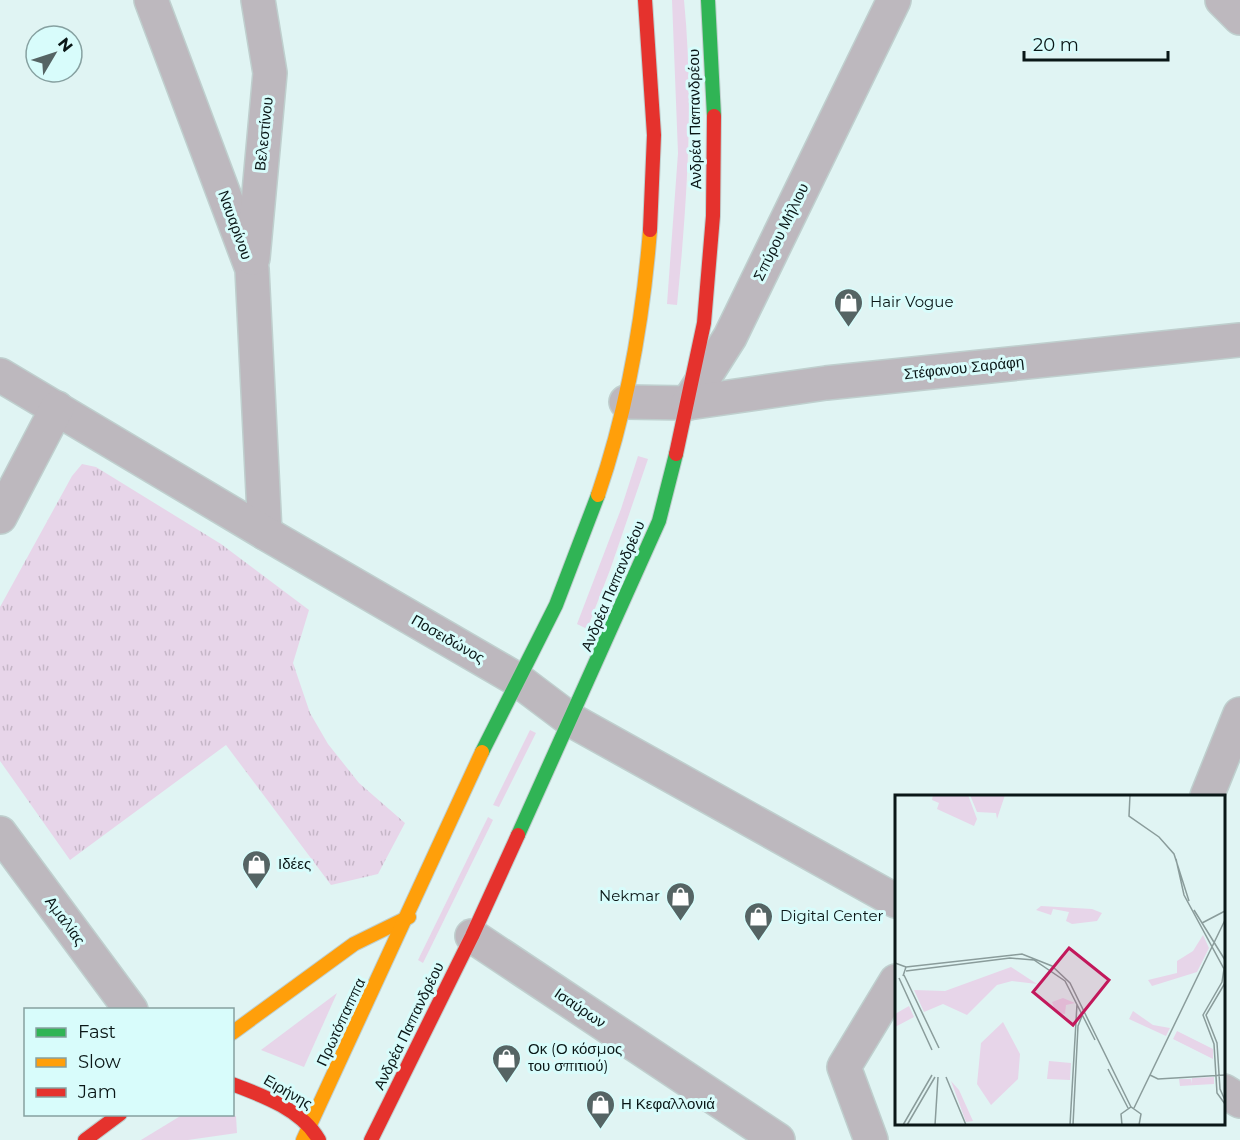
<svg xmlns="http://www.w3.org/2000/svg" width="1240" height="1140" font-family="Montserrat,sans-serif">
	<defs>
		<pattern id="park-tufts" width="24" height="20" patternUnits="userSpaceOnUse" patternTransform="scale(1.5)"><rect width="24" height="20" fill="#e7d5e9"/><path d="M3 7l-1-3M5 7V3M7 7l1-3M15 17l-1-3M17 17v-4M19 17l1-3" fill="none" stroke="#c5b6c7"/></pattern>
	</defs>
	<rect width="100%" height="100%" fill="#e0f4f3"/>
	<g fill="#e7d5e9">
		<path d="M672,0H684C694,101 687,204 677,305L667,304L678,153Z"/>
		<path d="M638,456L648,459L610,570L587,629L577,624L621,509Z"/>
		<path d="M530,730L536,733L499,807L493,805Z"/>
		<path d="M488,817L493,820L423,963L418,960Z"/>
		<path d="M337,993L304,1067L261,1050Z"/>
		<path d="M223,1114L236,1116L237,1133L188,1140H141L182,1115Z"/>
	</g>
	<path fill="url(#park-tufts)" d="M82,464L96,467L221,544L309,610L293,663L310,713L328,744L359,783L405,823L378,874L331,885L226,745L70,860L0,761V607L72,476Z"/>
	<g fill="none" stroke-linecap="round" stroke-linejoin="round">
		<defs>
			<g id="street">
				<path d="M151,0L252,269L265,533"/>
				<path d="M1222,0L1240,18"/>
				<path d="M253,258L270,73L258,0"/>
				<path d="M0,375L265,533L518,680L571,720L896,901"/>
				<path d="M626,402L688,403L730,337L894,0"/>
				<path d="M688,403L826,383L1240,340"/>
				<path d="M0,517L57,408"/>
				<path d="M1207,796L1240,714"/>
				<path d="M0,833L131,1010"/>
				<path d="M472,936L778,1140"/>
				<path d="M1224,1091L1240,1101"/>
				<path d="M871,1140L844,1067L896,981"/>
			</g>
			<g id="fast">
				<path d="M708,0L714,116"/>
				<path d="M482,752L556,605L598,495"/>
				<path d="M518,835L659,521L676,454"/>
			</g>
			<g id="slow">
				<path d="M598,495C627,410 643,320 650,230"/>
				<path d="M232,1033L354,944L409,917"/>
				<path d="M303,1140L482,752"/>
			</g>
			<g id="jam">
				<path d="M645,0L654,135L650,230"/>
				<path d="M676,454L704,323L713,216L714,116"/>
				<path d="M232,1084C264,1096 302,1110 319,1140"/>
				<path d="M85,1140L120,1114"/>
				<path d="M371,1140L472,936L518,835"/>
			</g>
		</defs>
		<use href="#street" stroke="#bfcfce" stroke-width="36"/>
		<use href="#fast" stroke="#bfcfce" stroke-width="16"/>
		<use href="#slow" stroke="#bfcfce" stroke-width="16"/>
		<use href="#jam" stroke="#bfcfce" stroke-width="16"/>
		<use href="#street" stroke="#bdb8be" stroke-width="33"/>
		<use href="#fast" stroke="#30b455" stroke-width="14"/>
		<use href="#slow" stroke="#ff9f0a" stroke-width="14"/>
		<use href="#jam" stroke="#e5322d" stroke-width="14"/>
	</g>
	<defs>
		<symbol id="shop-pin" viewBox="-11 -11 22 30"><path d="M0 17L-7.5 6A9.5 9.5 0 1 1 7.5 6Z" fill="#556464" stroke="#d8fcfb"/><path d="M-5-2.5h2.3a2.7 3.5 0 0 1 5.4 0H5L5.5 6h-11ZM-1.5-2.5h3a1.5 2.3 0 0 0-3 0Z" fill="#fff"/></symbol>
	</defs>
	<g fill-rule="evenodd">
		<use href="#shop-pin" x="832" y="286" width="33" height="45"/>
		<use href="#shop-pin" x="240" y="848" width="33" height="45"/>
		<use href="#shop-pin" x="664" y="880" width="33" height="45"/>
		<use href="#shop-pin" x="742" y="900" width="33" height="45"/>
		<use href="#shop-pin" x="490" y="1042" width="33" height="45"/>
		<use href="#shop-pin" x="584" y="1088" width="33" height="45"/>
	</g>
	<g text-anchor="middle" stroke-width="6" stroke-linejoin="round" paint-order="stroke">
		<g font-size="15" fill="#0a1717" stroke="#d8fcfb">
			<text transform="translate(695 119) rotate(-91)" y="5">Ανδρέα Παπανδρέου</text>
			<text transform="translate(264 134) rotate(-84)" y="5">Βελεστίνου</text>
			<text transform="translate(235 225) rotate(70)" y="5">Ναυαρίνου</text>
			<text transform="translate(781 232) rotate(-64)" y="5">Σπύρου Μήλιου</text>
			<text transform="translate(964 368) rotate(-6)" y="5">Στέφανου Σαράφη</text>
			<text transform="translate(613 586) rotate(-67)" y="5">Ανδρέα Παπανδρέου</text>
			<text transform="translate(448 639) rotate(30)" y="5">Ποσειδώνος</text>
			<text transform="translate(65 921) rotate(54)" y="5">Αμαλίας</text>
			<text transform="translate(580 1008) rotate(34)" y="5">Ισαύρων</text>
			<text transform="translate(341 1022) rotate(-65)" y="5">Πρωτόπαππα</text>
			<text transform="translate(409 1026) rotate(-64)" y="5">Ανδρέα Παπανδρέου</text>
			<text transform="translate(288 1092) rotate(30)" y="5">Ειρήνης</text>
		</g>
		<g font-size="15" fill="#0a1717" stroke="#d8fcfb" text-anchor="start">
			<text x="870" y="307">Hair Vogue</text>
			<text x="278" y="869">Ιδέες</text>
			<text x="660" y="901" text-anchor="end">Nekmar</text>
			<text x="780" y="921">Digital Center</text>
			<text x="528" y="1054">Οκ (Ο κόσμος<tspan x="528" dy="17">του σπιτιού)</tspan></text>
			<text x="621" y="1109">Η Κεφαλλονιά</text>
		</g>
	</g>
	<g transform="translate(895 795)">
		<rect width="330" height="330" fill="#e0f4f3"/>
		<path d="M75,0H110L102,24L101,18L82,17Z" fill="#e7d5e9"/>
		<path d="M38,0H73L82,24L79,31L42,14L44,8L37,5ZM146,111L197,114L207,118L202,126L177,129L171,126L174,117L158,114L156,120L141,115ZM308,140L314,153L302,177L257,191L253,185L282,178V166L298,156ZM116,172L142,189L117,186L102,190L72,220L48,209L29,217L19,195L50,196ZM168,203L180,208L171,210L170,219L161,218L157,207ZM14,211L19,222L0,232V219ZM238,216L258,230L275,233L271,241L234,224ZM108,227L125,259L123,284L96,310L82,289L86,248ZM282,236L318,254V264L278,244ZM154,266L176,268L175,285L152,284ZM319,282V289L285,291L284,284H296V289L297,283ZM56,286L64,295L78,326L71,327Z" fill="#e7d5e9"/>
		<path fill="none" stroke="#8a9c9b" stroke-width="1.5" d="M235,0L234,21L264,42L279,59L294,106M281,64L289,100L329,174L327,187L308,220L319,249L322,298L330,309M299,115L330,165M307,128L330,116M0,168L11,172L8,181M11,172L127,159L157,171L175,188L236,312M11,176L115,163L139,165L170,186L200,245M9,180L44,253M4,183L37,255M330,188L311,220L322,248L325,294L330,305M213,274L233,313M255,280L263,284L330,280M51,282L71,330M239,313L330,125M8,330L37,280M12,330L40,282M40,330L43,282M175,330L182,209M178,330L183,231L187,221M227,330L226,319L236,312L246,319L244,330"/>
		<path fill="#c2185b" fill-opacity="0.15" stroke="#c2185b" stroke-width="3" d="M174,153L214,185L178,230L138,197Z"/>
		<rect width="330" height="330" fill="none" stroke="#0a1717" stroke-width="3"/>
	</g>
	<rect x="24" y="1008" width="210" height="108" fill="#d8fcfb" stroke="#86a0a0" stroke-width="1.5"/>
	<rect x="36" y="1028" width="30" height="9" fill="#30b455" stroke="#86a0a0" stroke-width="1.5"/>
	<text x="78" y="1038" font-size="18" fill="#0a1717">Fast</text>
	<rect x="36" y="1058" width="30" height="9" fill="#ff9f0a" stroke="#86a0a0" stroke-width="1.5"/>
	<text x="78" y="1068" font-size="18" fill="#0a1717">Slow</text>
	<rect x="36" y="1088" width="30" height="9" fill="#e5322d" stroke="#86a0a0" stroke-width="1.5"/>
	<text x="78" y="1098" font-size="18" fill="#0a1717">Jam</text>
	<g transform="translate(54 54) rotate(51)"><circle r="28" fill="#d8fcfb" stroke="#86a0a0" stroke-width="1.5"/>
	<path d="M0-4.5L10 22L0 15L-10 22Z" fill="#556464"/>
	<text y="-9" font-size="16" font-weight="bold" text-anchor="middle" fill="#0a1717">N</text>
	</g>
	<path d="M1024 51v9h144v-9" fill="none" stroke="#0a1717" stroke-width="3"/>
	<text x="1033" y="51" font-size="18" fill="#0a1717" stroke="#d8fcfb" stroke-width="4.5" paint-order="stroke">20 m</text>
</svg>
